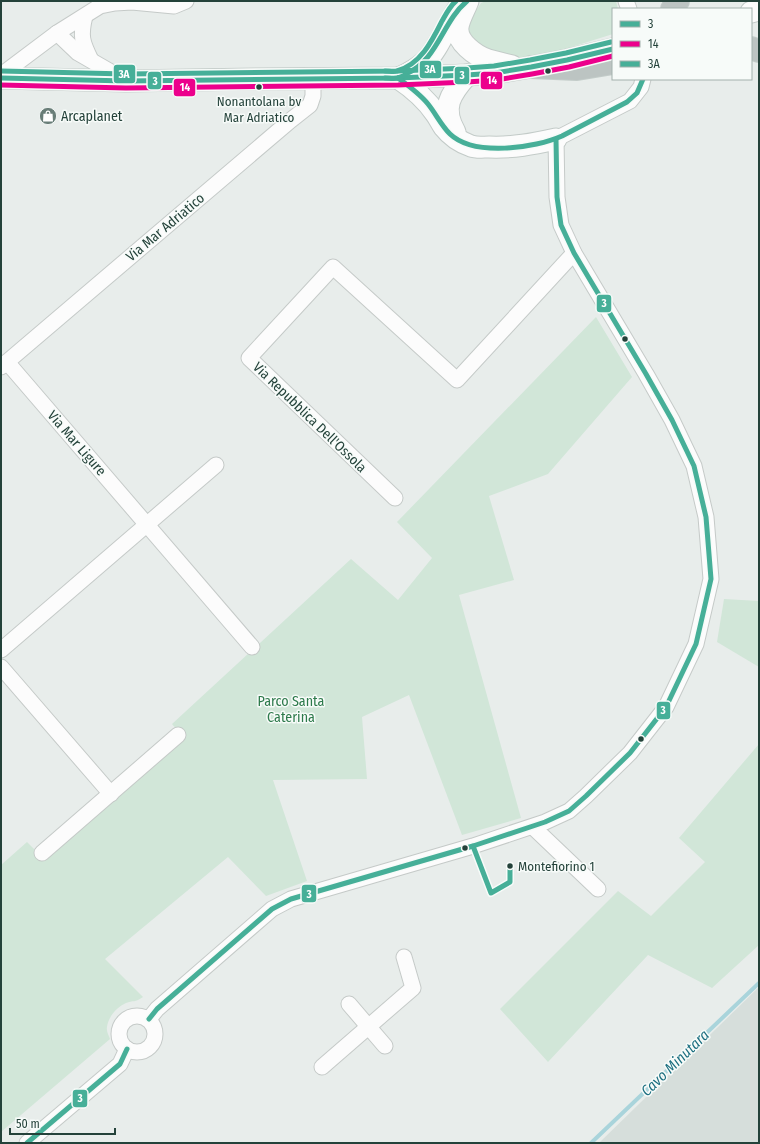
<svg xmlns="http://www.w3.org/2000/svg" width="760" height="1144" font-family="'Fira Sans Condensed',sans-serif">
	<rect width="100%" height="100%" fill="#e8edeb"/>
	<path fill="#d6dedb" d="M759,987V1143H599Z"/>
	<g fill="#d1e6d8">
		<path d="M486,1H616L618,9H613V34L562,50L519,58L488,55L469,41L468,22L481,3Z"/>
		<path d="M596,317L632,377L548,474L489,496L514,580L459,595L521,818L462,835L409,695L362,717L367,779L273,780L307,881L266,896L228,857L105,959L143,997C135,1003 133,1000 126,1003C117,1007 108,1017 107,1027C106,1031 109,1036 110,1039L1,1132V865L27,842L45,860L185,739L172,724L351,559L398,600L432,558L397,522Z"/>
		<path d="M724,599L759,601V667L717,642Z"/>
		<path d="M759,744V945L712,988L648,955L548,1062L500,1009L618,891L651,916L705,862L679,838Z"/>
	</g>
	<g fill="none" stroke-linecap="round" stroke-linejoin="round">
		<path stroke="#a9d4db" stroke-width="4" d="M591,1143L759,983"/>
		<defs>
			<g id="street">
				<path d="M626,1L629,9"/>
				<path d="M85,16C80,36 82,42 91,60"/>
				<path d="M57,33L78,53L125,80"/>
				<path d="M1,75L57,33L100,6L115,3L132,2L174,6L186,1"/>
				<path d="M7,362L252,647"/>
				<path d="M1,367L291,120L310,105L313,96V79"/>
				<path d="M395,498L249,358L333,267L457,380L574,253"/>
				<path d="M1,650L216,465"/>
				<path d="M1,667L111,794"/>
				<path d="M533,827L598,889"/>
				<path d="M42,853L178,735"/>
				<path d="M349,1004L385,1046"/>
				<circle cx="137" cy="1034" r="18"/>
				<path d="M149,1019L157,1009L272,909L291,899L473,846L545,822L569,811L586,796L630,753L666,707L696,644L711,579L706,517L694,466L672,420L646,374L574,253L561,225L557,197L556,139L630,101L641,87L643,79"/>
				<path d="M322,1067L413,988L404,957"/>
				<path d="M27,1143L120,1064L127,1049"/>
			</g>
			<g id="secondary">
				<path d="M468,1C465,9 459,19 458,27C456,42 476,56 488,60C496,62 504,64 512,66"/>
				<path d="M751,12L759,10"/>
				<path d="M401,77C410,73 417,69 425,62C438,50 447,25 458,9"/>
				<path d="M1,78L126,81L258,79L398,78L467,75L495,73L531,67L567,60L613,49"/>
				<path d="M398,78C413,88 426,99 436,114C439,118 441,123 444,127C451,136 460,142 471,146C477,148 483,147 489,147C513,148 533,144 556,139"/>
				<path d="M455,132C441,108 450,94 467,75"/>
			</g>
			<g id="highway">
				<path d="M672,9L678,1"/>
				<path d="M751,48L759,51"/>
				<path d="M531,67L577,69L613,63"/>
			</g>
		</defs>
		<use href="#street" stroke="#c5cac8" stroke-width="17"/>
		<use href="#secondary" stroke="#c3cbc8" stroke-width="23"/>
		<use href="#highway" stroke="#c3ccc9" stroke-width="24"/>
		<use href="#street" stroke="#fcfcfc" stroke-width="15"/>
		<use href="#secondary" stroke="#fcfcfc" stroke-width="21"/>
		<use href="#highway" stroke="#bcc4c2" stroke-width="22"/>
		<defs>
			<g id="bus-1">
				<path d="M1,78L126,81L398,78L467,75L495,73L531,67L567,60L613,49"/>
				<path d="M385,78C389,78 394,79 398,78C400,77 404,76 406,74C438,60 442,22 467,1"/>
				<path d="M398,78C409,86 420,94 428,104C436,114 441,125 450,134C474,157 535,148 562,136L627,102L637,93L643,79"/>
				<path d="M473,846L491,893L510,882V866"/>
				<path d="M149,1019L157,1009L272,909L291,899L473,846L545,822L569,811L586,796L630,753L666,707L696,644L711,579L706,517L694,466L672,420L646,374L574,253L561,225L557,197L556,139"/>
				<path d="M27,1143L120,1064L127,1049"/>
			</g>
			<path id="bus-2" d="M1,85L126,88L398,85L467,82L496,80L532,74L569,67L613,56"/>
			<g id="bus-3">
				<path d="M1,71L126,74L398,71L467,68L494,66L530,60L566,53L611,42"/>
				<path d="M385,71C389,71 394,72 397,71C421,64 432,41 442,21C446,14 450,6 456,1"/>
			</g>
		</defs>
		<use href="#bus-1" stroke="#f7fbf9" stroke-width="8"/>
		<use href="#bus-2" stroke="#f7fbf9" stroke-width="8"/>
		<use href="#bus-3" stroke="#f7fbf9" stroke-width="8"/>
		<use href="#bus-1" stroke="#46af98" stroke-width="5"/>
		<use href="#bus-2" stroke="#ec008c" stroke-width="5"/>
		<use href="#bus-3" stroke="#46af98" stroke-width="5"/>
	</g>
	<defs>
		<symbol id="shop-disc" viewBox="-11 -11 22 22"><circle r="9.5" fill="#697e78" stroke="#f7fbf9"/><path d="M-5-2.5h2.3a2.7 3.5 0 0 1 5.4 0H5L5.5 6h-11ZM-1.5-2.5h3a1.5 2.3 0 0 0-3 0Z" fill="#fff"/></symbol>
	</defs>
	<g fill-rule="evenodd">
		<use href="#shop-disc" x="38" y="106" width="20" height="20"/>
	</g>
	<g fill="#24423a" stroke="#f7fbf9" stroke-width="1.5">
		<circle cx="548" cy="71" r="3.5"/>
		<circle cx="259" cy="87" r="3.5"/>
		<circle cx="625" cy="339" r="3.5"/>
		<circle cx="641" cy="739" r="3.5"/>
		<circle cx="465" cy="848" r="3.5"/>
		<circle cx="510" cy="866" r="3.5"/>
	</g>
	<g text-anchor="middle" stroke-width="3" stroke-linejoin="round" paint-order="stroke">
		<g font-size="13" fill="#24423a" stroke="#f7fbf9">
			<text x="259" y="106">Nonantolana bv<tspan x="259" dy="16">Mar Adriatico</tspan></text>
			<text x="518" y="871" text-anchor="start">Montefiorino 1</text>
		</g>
		<g font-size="14" fill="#24423a" stroke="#f7fbf9" text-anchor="start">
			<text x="61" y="121">Arcaplanet</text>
		</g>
		<g font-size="14" fill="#24423a" stroke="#f7fbf9">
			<text transform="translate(165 227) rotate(-40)" y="5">Via Mar Adriatico</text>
			<text transform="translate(310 417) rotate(44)" y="5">Via Repubblica Dell'Ossola</text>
			<text transform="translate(77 443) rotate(49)" y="5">Via Mar Ligure</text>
		</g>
		<g font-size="14" fill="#2d7a4b" stroke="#f7fbf9">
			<text x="291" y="706">Parco Santa<tspan x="291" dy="16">Caterina</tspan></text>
		</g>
		<g font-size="15" font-style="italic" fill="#1c6f80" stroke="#f7fbf9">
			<text transform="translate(675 1063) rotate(-44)" y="5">Cavo Minutara</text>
		</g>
	</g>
	<g stroke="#f7fbf9" stroke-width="1.5">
		<rect x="419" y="60" width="23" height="19" rx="4" fill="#46af98"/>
		<rect x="113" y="64" width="23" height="20" rx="4" fill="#46af98"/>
		<rect x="454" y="66" width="16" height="19" rx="4" fill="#46af98"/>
		<rect x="480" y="71" width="23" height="19" rx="4" fill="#ec008c"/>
		<rect x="147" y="71" width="15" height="19" rx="4" fill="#46af98"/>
		<rect x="173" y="78" width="23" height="19" rx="4" fill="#ec008c"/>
		<rect x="596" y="294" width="16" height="19" rx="4" fill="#46af98"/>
		<rect x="656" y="701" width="15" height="19" rx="4" fill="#46af98"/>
		<rect x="301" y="884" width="16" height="19" rx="4" fill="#46af98"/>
		<rect x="72" y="1089" width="16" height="19" rx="4" fill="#46af98"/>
	</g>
	<g font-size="11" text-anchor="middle" font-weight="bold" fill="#fff">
		<text x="430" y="73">3A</text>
		<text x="124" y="78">3A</text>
		<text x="462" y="79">3</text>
		<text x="492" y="84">14</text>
		<text x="155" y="85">3</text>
		<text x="185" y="91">14</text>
		<text x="604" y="307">3</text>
		<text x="663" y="714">3</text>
		<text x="309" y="898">3</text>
		<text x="80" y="1102">3</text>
	</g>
	<rect width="760" height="1144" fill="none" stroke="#24423a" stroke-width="4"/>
	<rect x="612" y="8" width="140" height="72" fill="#f7fbf9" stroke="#a3b1ad"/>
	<rect x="620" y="21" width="20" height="6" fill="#46af98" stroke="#a3b1ad"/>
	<text x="648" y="28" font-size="12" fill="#24423a">3</text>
	<rect x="620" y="41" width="20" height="6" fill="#ec008c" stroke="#a3b1ad"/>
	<text x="648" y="48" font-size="12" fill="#24423a">14</text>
	<rect x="620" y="61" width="20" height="6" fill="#46af98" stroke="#a3b1ad"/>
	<text x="648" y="68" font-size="12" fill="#24423a">3A</text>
	<path d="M10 1128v6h105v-6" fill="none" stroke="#24423a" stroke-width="2"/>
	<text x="16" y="1128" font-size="12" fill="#24423a" stroke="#f7fbf9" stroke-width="3" paint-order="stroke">50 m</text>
</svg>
